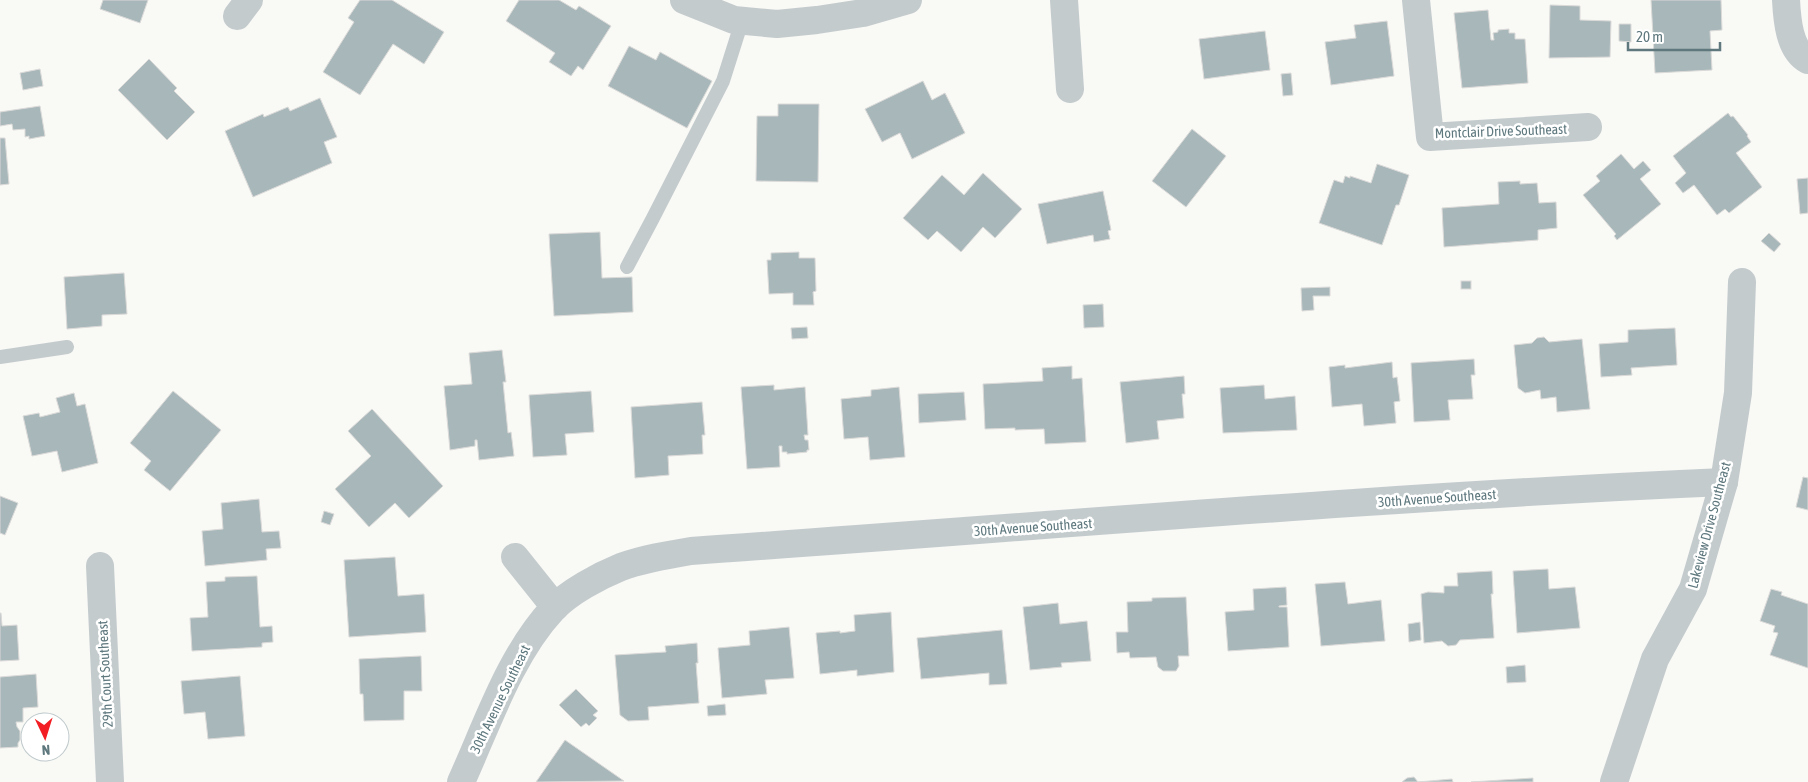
<svg xmlns="http://www.w3.org/2000/svg" width="1808" height="782" font-family="'Asap Condensed',sans-serif">
	<rect width="100%" height="100%" fill="#f9f9f6"/>
	<g fill="#a8b7b9" stroke="#dbdad9">
		<path d="M103,0H148L140,23L100,9Z"/>
		<path d="M360,0H392L444,32L424,64L393,44L360,95L323,72L354,22L348,18Z"/>
		<path d="M519,0H559L576,10L579,6L611,26L583,70L578,66L571,76L549,62L555,53L506,21Z"/>
		<path d="M1651,0H1721L1722,30L1710,31L1712,70L1655,73Z"/>
		<path d="M1550,5L1580,6V20L1611,21L1610,57L1549,58Z"/>
		<path d="M1488,10L1491,40H1494L1493,33L1498,32V30L1509,29V33H1515V39H1525L1528,83L1462,88L1454,13Z"/>
		<path d="M1387,21L1394,76L1331,85L1325,42L1356,38L1354,25Z"/>
		<path d="M1619,24H1631V42L1619,41Z"/>
		<path d="M1265,31L1270,70L1204,79L1199,39Z"/>
		<path d="M629,46L656,60L660,52L712,81L687,128L608,86Z"/>
		<path d="M149,59L177,88L174,91L195,112L167,140L118,90Z"/>
		<path d="M40,69L43,86L23,90L20,73Z"/>
		<path d="M1291,73L1293,95L1283,96L1281,74Z"/>
		<path d="M923,81L932,100L945,93L965,133L912,159L900,133L882,142L865,109Z"/>
		<path d="M320,98L337,137L324,142L332,163L253,197L225,131L263,114L264,117L288,107L290,111Z"/>
		<path d="M778,104H819L818,182L756,181L757,116H778Z"/>
		<path d="M40,106L45,136L29,139V136L25,137V129L13,130L12,124L0,126V112Z"/>
		<path d="M1728,113L1731,117L1733,116L1748,135L1747,136L1751,142L1736,153L1762,187L1729,213L1725,209L1717,215L1694,185L1683,193L1675,183L1686,173L1673,156Z"/>
		<path d="M1192,129L1226,156L1186,207L1152,181Z"/>
		<path d="M0,138H5L9,184L0,185Z"/>
		<path d="M1621,154L1634,169L1643,161L1651,170L1640,179L1661,204L1617,240L1614,236L1616,234L1583,195L1600,181L1596,176Z"/>
		<path d="M1377,164L1409,175L1399,205H1396L1382,245L1319,223L1334,180L1343,183L1345,176L1350,178V176L1371,183Z"/>
		<path d="M983,173L1022,209L995,238L983,227L961,252L937,231L928,240L903,218L942,175L964,195Z"/>
		<path d="M1808,178V213L1800,214L1797,179Z"/>
		<path d="M1520,181V184L1537,183L1539,203L1556,202L1557,228L1538,230V240L1444,247L1442,208L1499,204L1498,182Z"/>
		<path d="M1103,191L1111,230L1108,231L1110,239L1094,242L1093,235L1047,244L1038,204Z"/>
		<path d="M600,232L602,278L632,277L633,312L554,316L549,234Z"/>
		<path d="M1769,233L1781,244L1774,252L1761,241Z"/>
		<path d="M799,252V258H815L816,291L813,292L814,305H793V293L769,294L767,260H771V253Z"/>
		<path d="M124,273L127,314L102,315V326L67,329L64,277Z"/>
		<rect x="1461" y="281" width="10" height="8"/>
		<path d="M1330,287V296H1313L1314,310L1302,311L1301,288Z"/>
		<path d="M1103,304L1104,327L1084,328L1083,305Z"/>
		<path d="M807,327L808,338L792,339L791,328Z"/>
		<path d="M1675,328L1677,365L1631,368L1632,375L1601,377L1599,344L1628,342V330Z"/>
		<path d="M1544,337L1549,342L1582,339L1590,409L1557,412L1556,397L1541,399L1540,390L1525,393L1518,388L1514,345L1532,343L1537,338Z"/>
		<path d="M502,350L506,382H503L508,433L511,432L514,456L479,460L477,440H475V446L450,450L444,386L472,384L469,353Z"/>
		<path d="M1474,359L1475,375H1471L1473,399L1448,400L1450,420L1414,422L1411,363Z"/>
		<path d="M1392,362L1393,378L1397,377L1400,401L1394,402L1396,423L1364,426L1362,404L1332,407L1329,367L1345,365V368Z"/>
		<path d="M1072,366V379L1082,378L1086,442L1045,444L1044,429L1015,430V428L985,429L983,384L1043,381L1042,368Z"/>
		<path d="M1184,376L1185,394H1182L1184,418L1157,421L1159,439L1126,443L1120,382Z"/>
		<path d="M774,385V390L805,387L808,435H804L805,440H808L809,450H807V452L787,454V452H782V446H779L780,467L747,469L741,387Z"/>
		<path d="M1264,385L1265,399L1295,396L1297,430L1223,433L1220,388Z"/>
		<path d="M899,387L905,457L870,460L868,437L844,439L841,399L871,396V390Z"/>
		<path d="M173,391L221,430L170,491L144,470L151,461L130,443Z"/>
		<path d="M591,391L594,432L565,434L567,455L533,457L529,395Z"/>
		<path d="M964,392L966,420L919,423L918,394Z"/>
		<path d="M74,393L77,406L85,404L98,463L62,472L57,451L32,456L23,416L39,413L40,417L60,412L56,398Z"/>
		<path d="M702,402L705,435H702L703,454L668,456L669,475L635,478L631,407Z"/>
		<path d="M372,409L443,486L409,518L395,503L369,527L335,489L371,456L348,431Z"/>
		<path d="M1803,477L1808,478V510L1796,507Z"/>
		<path d="M0,496L18,503L5,535L0,533Z"/>
		<path d="M259,499L262,532L279,531L281,548L266,549L267,560L205,566L202,531L223,529L221,503Z"/>
		<path d="M324,511L334,514L330,525L321,522Z"/>
		<path d="M395,557L398,596L424,594L426,632L349,637L344,560Z"/>
		<path d="M1548,569L1549,589L1575,587L1580,628L1517,633L1513,571Z"/>
		<path d="M1492,571L1493,594H1491L1494,638L1460,640L1456,645L1448,646L1442,641L1424,643L1421,594L1428,592L1444,593V586H1458L1457,573Z"/>
		<path d="M257,576L260,627L272,626L273,642L262,643V647L192,651L190,618L208,617L206,582L225,581V577Z"/>
		<path d="M1345,582L1348,604L1381,600L1385,641L1321,646L1315,584Z"/>
		<path d="M1286,587L1287,605L1279,606V607H1287L1289,647L1228,651L1225,612L1254,610L1253,589Z"/>
		<path d="M1771,589L1782,592L1781,595L1808,604V668L1770,655L1778,633L1773,632L1775,626L1760,621Z"/>
		<path d="M1186,597L1189,656H1178L1179,666L1176,671H1163L1158,667L1156,657L1130,658L1129,652L1117,653L1116,632H1128L1127,602L1152,601V598Z"/>
		<path d="M1058,603L1060,624L1087,621L1091,661L1061,663L1062,667L1030,670L1023,607Z"/>
		<path d="M891,612L894,672L857,676V670L820,674L816,633L840,631V633L855,631L854,615Z"/>
		<path d="M0,613H1L2,626L17,625L19,660L0,661Z"/>
		<path d="M1420,622L1421,640L1409,642L1408,624Z"/>
		<path d="M789,627L794,678L765,680L767,694L722,698L718,648L750,645L749,631Z"/>
		<path d="M1002,630L1007,684L989,685V673L921,679L917,638Z"/>
		<path d="M697,643L698,663H696L699,703L648,707L649,720L628,721L620,715L615,655L666,652L665,646Z"/>
		<path d="M421,656L422,691H404V720L364,721L363,694H360L359,659Z"/>
		<path d="M1525,665L1526,682L1507,683L1506,667Z"/>
		<path d="M36,674L38,707L23,708V722H16L17,727L20,731V740L18,743V747L0,748V677Z"/>
		<path d="M240,676L245,736L208,739L205,712L184,714L181,681Z"/>
		<path d="M576,689L598,711L593,715L597,718L589,726L586,723L581,727L559,705Z"/>
		<path d="M725,704L726,715L708,716L707,706Z"/>
		<path d="M565,740L624,781L536,782Z"/>
		<path d="M1414,777L1418,782L1452,779L1453,782H1402L1407,778Z"/>
		<path d="M1533,778V782H1471Z"/>
	</g>
	<g fill="none" stroke-linecap="round" stroke-linejoin="round">
		<g stroke="#c4cbcd" stroke-width="14">
			<path d="M627,267L653,218L723,81L742,21"/>
			<path d="M0,357L67,347"/>
		</g>
		<g stroke="#c4cbcd" stroke-width="28">
			<path d="M684,0L734,20L777,24L817,20L863,13L908,0"/>
			<path d="M1064,0L1070,89"/>
			<path d="M1416,0L1430,137L1588,127"/>
			<path d="M1786,0C1787,19 1789,50 1808,60"/>
			<path d="M237,16L249,0"/>
			<path d="M515,557L555,607"/>
			<path d="M100,566L110,782"/>
			<path d="M461,782C487,725 510,655 553,609C569,592 599,576 621,567C643,559 667,555 691,551C1035,527 1379,497 1724,482"/>
			<path d="M1614,782L1655,659L1693,589L1724,482L1738,393L1742,282"/>
		</g>
	</g>
	<g text-anchor="middle" stroke-width="5" stroke-linejoin="round" paint-order="stroke">
		<g font-size="14" fill="#5e787e" stroke="#fff">
			<text transform="translate(1501 131) rotate(-2)" y="5">Montclair Drive Southeast</text>
			<text transform="translate(1437 498) rotate(-4)" y="5">30th Avenue Southeast</text>
			<text transform="translate(1709 525) rotate(-75)" y="5">Lakeview Drive Southeast</text>
			<text transform="translate(1033 527) rotate(-4)" y="5">30th Avenue Southeast</text>
			<text transform="translate(105 674) rotate(-93)" y="5">29th Court Southeast</text>
			<text transform="translate(500 699) rotate(-64)" y="5">30th Avenue Southeast</text>
		</g>
	</g>
	<g transform="translate(45 737) rotate(176)"><circle r="24" fill="#ffffff" stroke="#bfc9cb"/>
	<path d="M0-4L9 19L0 12L-9 19Z" fill="#f21e23"/>
	<text y="-8" font-size="14" font-weight="bold" text-anchor="middle" fill="#5e787e">N</text>
	</g>
	<path d="M1628 42v8h92v-8" fill="none" stroke="#5e787e" stroke-width="2.5"/>
	<text x="1636" y="42" font-size="15" fill="#5e787e" stroke="#ffffff" stroke-width="4" paint-order="stroke">20 m</text>
</svg>
